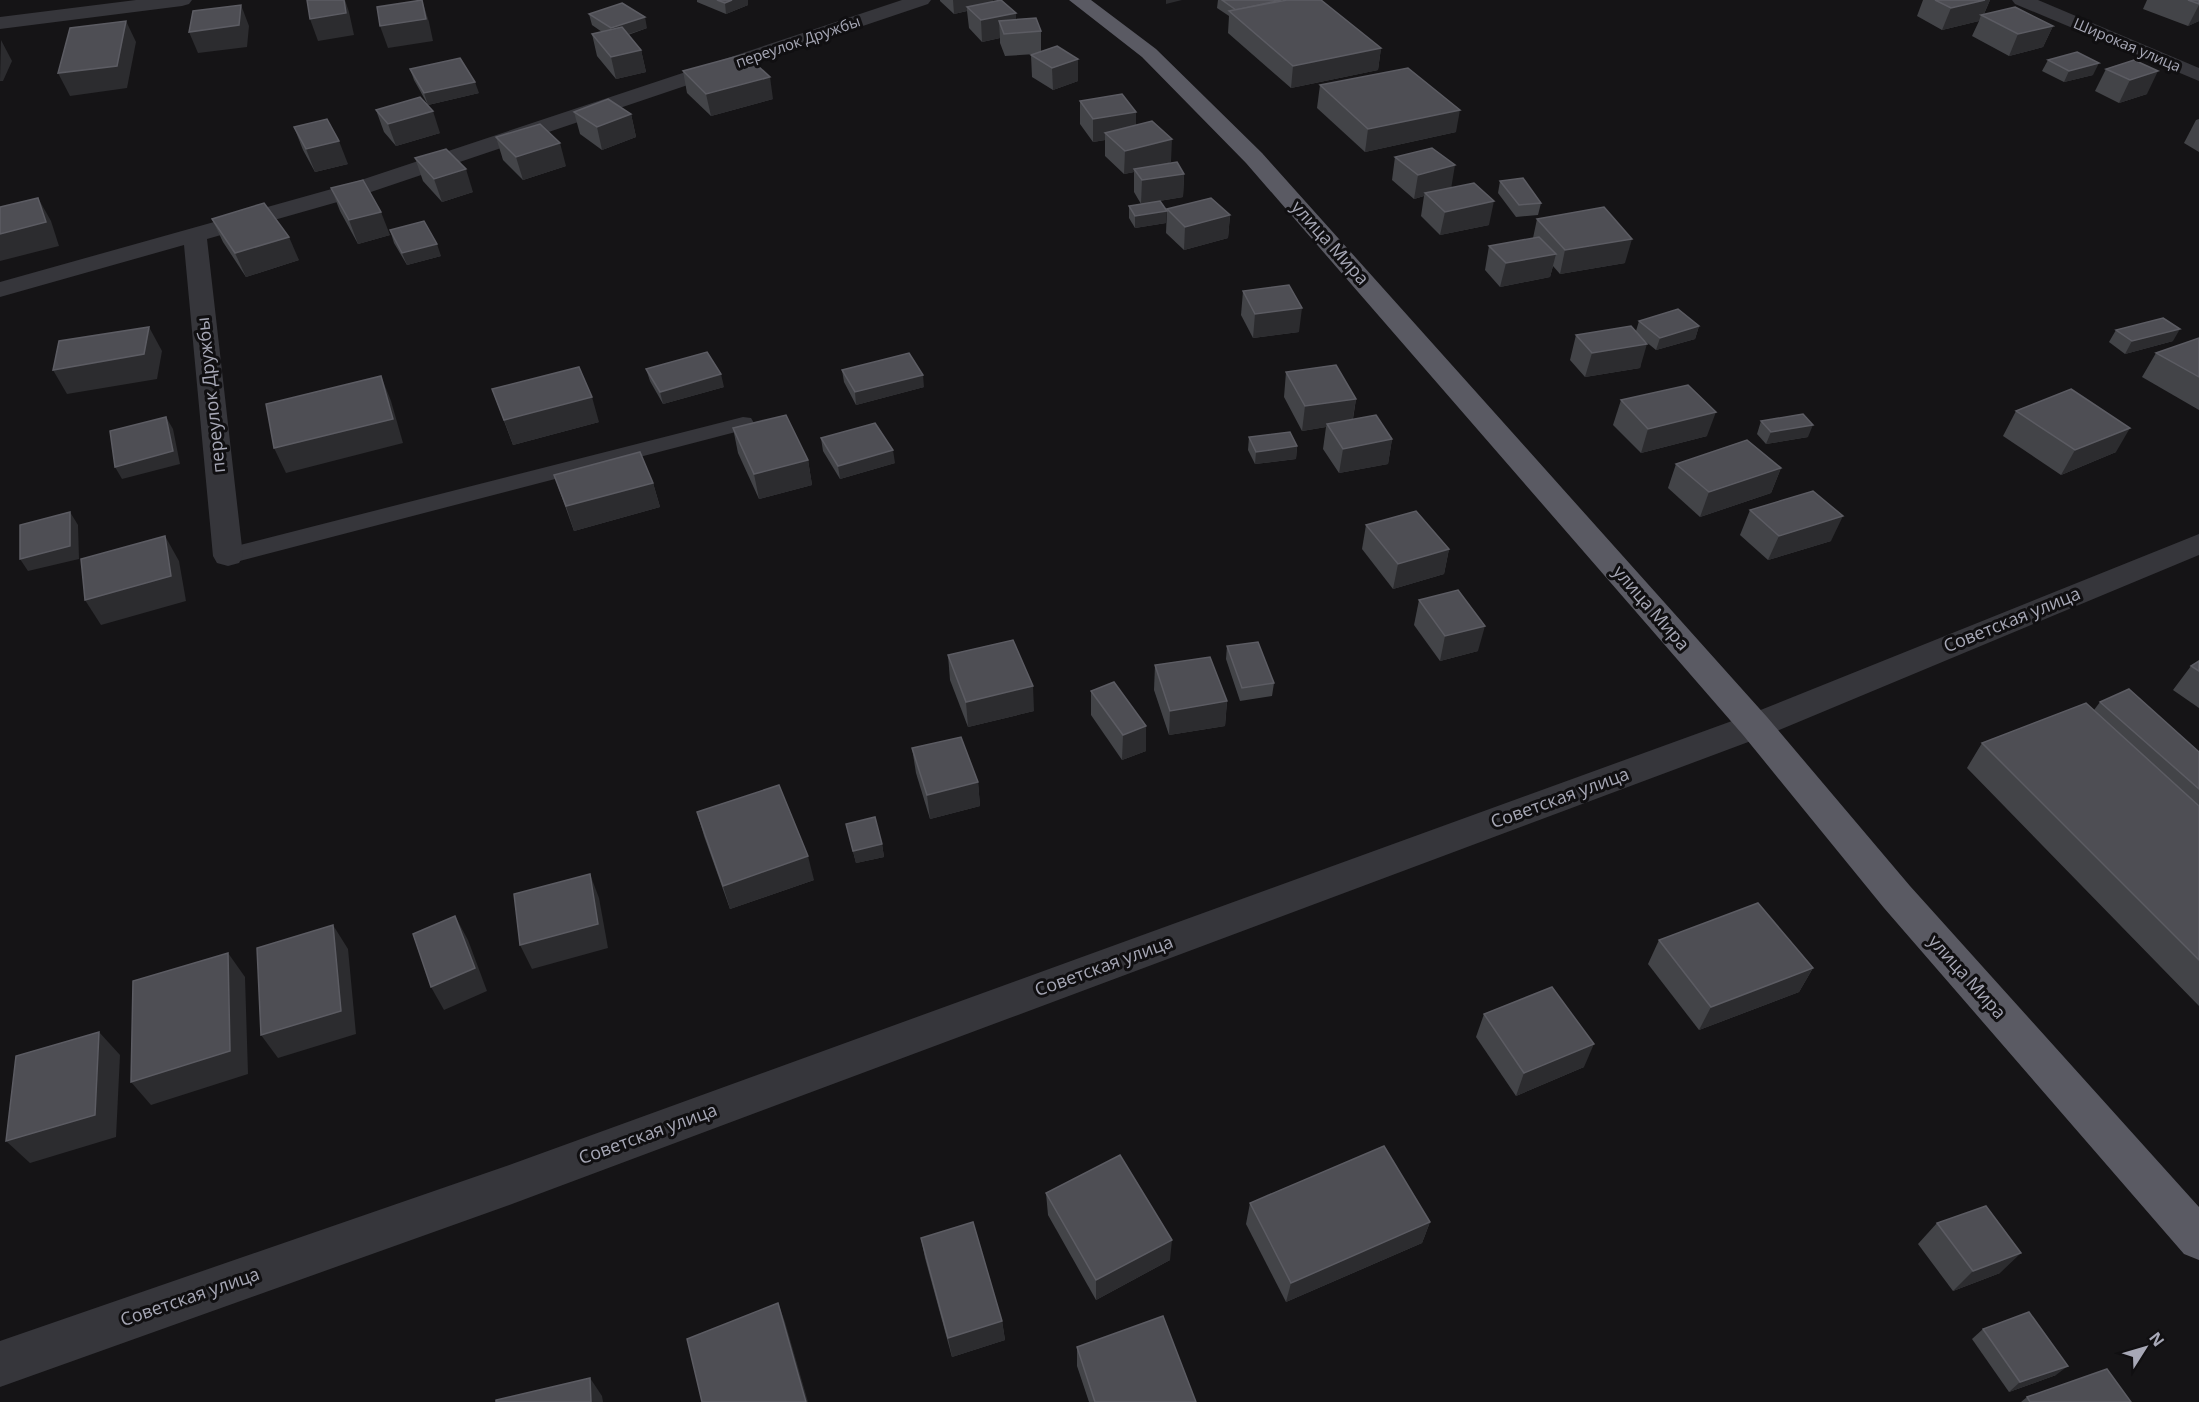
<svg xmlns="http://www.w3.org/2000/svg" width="2199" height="1402" font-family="'Open Sans',sans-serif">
	<rect width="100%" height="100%" fill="#151416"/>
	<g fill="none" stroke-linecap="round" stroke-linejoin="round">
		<path fill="#36363b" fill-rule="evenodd" d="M743,417L751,418L754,423L751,428L228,564L220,562L216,556L220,550L228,548Z"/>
		<g fill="#36363b" fill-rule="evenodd">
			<path d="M902,0H931L928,4L362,195L207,239L243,556L239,563L228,566L217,563L213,556L184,245L0,297V282L346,185Z"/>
			<path d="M2012,0H2038L2199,68V81L2015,4Z"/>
			<path d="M2199,534V555L1767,735L512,1204L0,1387V1341L512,1164L1743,717Z"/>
		</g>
		<path fill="#36363b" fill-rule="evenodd" d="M136,0H192L189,4L182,6L0,29V17Z"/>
		<path fill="#5a5a63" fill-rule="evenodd" d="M1069,0H1091L1156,49L1262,153L1767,717L1910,886L2199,1207V1260L2184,1254L1884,908L1743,735L1246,163L1142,57Z"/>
	</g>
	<g fill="#434448">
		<path d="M697,0H748V5L726,14L697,2Z"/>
		<path d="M940,0H993V2L1016,20L1041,31V51L1078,81L1053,90L1032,77L1031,55L1035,54L1005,56L1000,43V38L982,42L969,28L967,11L954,14L940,1Z"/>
		<path d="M1218,0H1282V1L1381,48L1378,70L1291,88L1228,33L1229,16L1217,8Z"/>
		<path d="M1923,0H1990L1984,14L2053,26L2043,47L2009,56L1972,36L1979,21L1942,30L1917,16Z"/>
		<path d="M2147,0H2199V21L2188,26L2143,9Z"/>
		<path d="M589,14L647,28L628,35L641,50L646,72L616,79L597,56L592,34L602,32L592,25Z"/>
		<path d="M2048,60L2093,75L2064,82L2042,71Z"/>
		<path d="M2134,60L2147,94L2119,103L2095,91L2106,69Z"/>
		<path d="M410,69L479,93L428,105L414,80Z"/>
		<path d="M683,71L773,99L711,116L687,93Z"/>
		<path d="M1320,85L1456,132L1365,152L1317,108Z"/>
		<path d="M1080,101L1136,125L1171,162L1162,165L1184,174L1183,197L1141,204L1134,192V172L1124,174L1105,156V140L1093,142L1080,124Z"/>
		<path d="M376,110L440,133L396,146L384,132Z"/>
		<path d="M574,112L631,114L636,137L602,150L580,134Z"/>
		<path d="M2199,119V152L2184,143L2196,120Z"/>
		<path d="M294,127L348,164L315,172L303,150Z"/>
		<path d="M496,137L566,166L523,180L503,160Z"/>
		<path d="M1395,157L1452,187L1489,225L1440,235L1421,216L1424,196L1414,199L1392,180Z"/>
		<path d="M415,158L473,192L442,202L423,181Z"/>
		<path d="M1500,181L1541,203L1538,215L1516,217L1498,193Z"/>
		<path d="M331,188L390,235L358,244L340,211Z"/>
		<path d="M1129,206L1166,223L1135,228L1129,218Z"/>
		<path d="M1167,209L1230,215L1228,238L1184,250L1166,233Z"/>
		<path d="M212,219L299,260L246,277L223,242Z"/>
		<path d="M1537,219L1625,263L1560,274L1553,266L1550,277L1500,287L1485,270L1489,246L1533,238Z"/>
		<path d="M390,230L441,256L407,265L394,243Z"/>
		<path d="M1243,291L1299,332L1253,338L1241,315Z"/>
		<path d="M1639,321L1699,326L1695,339L1656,350L1645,341L1640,368L1585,377L1570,360L1576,335L1636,331Z"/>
		<path d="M2116,330L2173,341L2125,354L2109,342Z"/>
		<path d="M2199,338V410L2142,377L2156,353Z"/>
		<path d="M646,369L724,387L663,404L650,381Z"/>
		<path d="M842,370L924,387L856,405L844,382Z"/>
		<path d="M1286,372L1356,399L1353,419L1392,439L1388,464L1339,473L1323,449L1326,427L1302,431L1284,397Z"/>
		<path d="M492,389L599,422L513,445Z"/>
		<path d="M1621,400L1707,436L1641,453L1613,425Z"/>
		<path d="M2016,411L2116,452L2061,475L2003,436Z"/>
		<path d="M1761,421L1808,437L1766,444L1757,434Z"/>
		<path d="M733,428L808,460L812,485L759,499L738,453Z"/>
		<path d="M1249,437L1297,446L1296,459L1255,464L1248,450Z"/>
		<path d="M821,438L895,463L840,479L823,451Z"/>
		<path d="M1676,464L1781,468L1771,493L1700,517L1668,488Z"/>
		<path d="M554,475L653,483L660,507L574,531Z"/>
		<path d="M1750,510L1831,541L1768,560L1740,535Z"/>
		<path d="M1366,525L1449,549L1444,574L1393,589L1362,549Z"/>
		<path d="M1419,600L1478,651L1440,661L1414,625Z"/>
		<path d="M1227,646L1274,683L1272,696L1240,701L1226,659Z"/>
		<path d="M948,655L1034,711L968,727L950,680Z"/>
		<path d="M2199,661V708L2173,690L2191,666Z"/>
		<path d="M1155,665L1227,701L1225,726L1169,735L1154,690Z"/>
		<path d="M1091,691L1146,751L1122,760L1091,715Z"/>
		<path d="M2100,702L2199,752V1006L1967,768L1982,743L2094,710Z"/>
		<path d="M912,748L978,782L980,806L930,819L916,773Z"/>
		<path d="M697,812L814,880L730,909L704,836Z"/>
		<path d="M846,824L882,844L884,857L856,863Z"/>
		<path d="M1659,940L1813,968L1799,992L1699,1030L1648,964Z"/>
		<path d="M1484,1014L1584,1067L1516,1096L1476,1037Z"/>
		<path d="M1046,1193L1170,1260L1096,1300L1048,1215Z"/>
		<path d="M1250,1203L1430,1222L1422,1243L1286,1302L1246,1224Z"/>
		<path d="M1937,1223L2000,1273L1953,1291L1918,1244Z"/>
		<path d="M921,1238L1002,1321L1005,1340L952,1357L925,1258Z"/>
		<path d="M1983,1329L2056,1375L2009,1392L1972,1339Z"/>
		<path d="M1077,1347L1196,1402H1089L1077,1366Z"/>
		<path d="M2027,1397L2131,1402H2021Z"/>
	</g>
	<g fill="#2c2c2f">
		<path d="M344,0H345L349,12L354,35L318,41L310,19Z"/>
		<path d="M422,0L429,22L433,41L388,48L380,26Z"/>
		<path d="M732,0H748V5L726,14L725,3Z"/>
		<path d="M953,0H993V6L967,7V11L954,14Z"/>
		<path d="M1166,0H1182L1166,4Z"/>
		<path d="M1985,0H1990L1983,16L1981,15L1979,21L1942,30L1951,8Z"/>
		<path d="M241,5L249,26L247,47L198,53L189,32Z"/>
		<path d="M2199,5V21L2188,26Z"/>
		<path d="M1016,13V33L999,21L1000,38L982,42L981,20Z"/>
		<path d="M645,17L647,28L614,39L611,28Z"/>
		<path d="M126,21L136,42L127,88L70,96L58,73Z"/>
		<path d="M2053,26L2043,47L2009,56L2018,34Z"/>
		<path d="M1,40L12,61L3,81H0Z"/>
		<path d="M1381,48L1378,70L1291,88L1293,66Z"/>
		<path d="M641,50L646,72L616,79L611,57Z"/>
		<path d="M1078,59V81L1053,90L1052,68Z"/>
		<path d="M2099,63L2093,75L2064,82L2069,71Z"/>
		<path d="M2158,71L2147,94L2119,103L2130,80Z"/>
		<path d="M770,77L773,99L711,116L706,94Z"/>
		<path d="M475,82L479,93L428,105L424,93Z"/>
		<path d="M1460,110L1456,132L1365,152L1368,129Z"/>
		<path d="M433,111L440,133L396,146L388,124Z"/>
		<path d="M1136,112V134L1105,133V140L1093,142V119Z"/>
		<path d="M631,114L636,137L602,150L597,127Z"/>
		<path d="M1172,139L1171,162L1136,171L1134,169V172L1124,174L1125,151Z"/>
		<path d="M339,141L348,164L315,172L306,149Z"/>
		<path d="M560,143L566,166L523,180L516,157Z"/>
		<path d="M1455,165L1451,189L1425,193L1424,196L1414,199L1418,175Z"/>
		<path d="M466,169L473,192L442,202L434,179Z"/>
		<path d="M1184,174L1183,197L1141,204L1142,180Z"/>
		<path d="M38,198L51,221L59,246L0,261V234Z"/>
		<path d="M1494,201L1489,225L1440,235L1445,212Z"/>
		<path d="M1167,211L1166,223L1135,228V216Z"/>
		<path d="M381,212L390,235L358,244L349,220Z"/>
		<path d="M1230,215L1228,238L1184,250L1185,227Z"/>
		<path d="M289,237L299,260L246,277L235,253Z"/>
		<path d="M1632,239L1625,263L1560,274L1565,250Z"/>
		<path d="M437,244L441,256L407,265L402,253Z"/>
		<path d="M1556,254L1550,277L1500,287L1506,263Z"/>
		<path d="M1302,308L1299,332L1253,338L1255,314Z"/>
		<path d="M1699,326L1695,339L1656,350L1660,338Z"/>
		<path d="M149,327L162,351L157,379L67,394L53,370Z"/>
		<path d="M2180,329L2173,341L2125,354L2132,341Z"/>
		<path d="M1647,344L1640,368L1585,377L1592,353Z"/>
		<path d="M721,374L724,387L663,404L660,392Z"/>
		<path d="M923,375L924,387L856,405L855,392Z"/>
		<path d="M381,376L391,401L403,443L286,473L274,448Z"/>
		<path d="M592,397L599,422L513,445L504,420Z"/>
		<path d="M1356,399L1352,423L1327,424L1326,427L1302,431L1305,406Z"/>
		<path d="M1716,412L1707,436L1641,453L1648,429Z"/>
		<path d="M166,417L173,429L180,464L122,479L115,467Z"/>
		<path d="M1813,425L1808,437L1766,444L1771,432Z"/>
		<path d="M2130,428L2116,452L2061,475L2075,450Z"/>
		<path d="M1392,439L1388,464L1339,473L1343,449Z"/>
		<path d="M1297,446L1296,459L1255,464L1256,452Z"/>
		<path d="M893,450L895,463L840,479L838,466Z"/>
		<path d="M808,460L812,485L759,499L754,474Z"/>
		<path d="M1781,468L1771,493L1700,517L1709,492Z"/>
		<path d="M653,483L660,507L574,531L566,506Z"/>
		<path d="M70,512L78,525L79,559L28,571L20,559Z"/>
		<path d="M1843,516L1831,541L1768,560L1779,536Z"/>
		<path d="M165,536L179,561L186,601L101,625L85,600Z"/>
		<path d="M1449,549L1444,574L1393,589L1398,564Z"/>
		<path d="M1485,626L1478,651L1440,661L1445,636Z"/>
		<path d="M1033,686L1034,711L968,727L966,702Z"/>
		<path d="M1227,701L1225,726L1169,735L1170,711Z"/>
		<path d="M1146,726V751L1122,760L1123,735Z"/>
		<path d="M978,782L980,806L930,819L927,795Z"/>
		<path d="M882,844L884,857L856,863L853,851Z"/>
		<path d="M808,856L814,880L730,909L723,886Z"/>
		<path d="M590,874L599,898L608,948L532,969L520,945Z"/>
		<path d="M455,916L468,940L487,991L444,1010L431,987Z"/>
		<path d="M333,925L348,949L356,1034L278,1058L261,1035Z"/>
		<path d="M228,953L245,977L248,1074L151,1105L131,1082Z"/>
		<path d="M1813,968L1799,992L1699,1030L1711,1007Z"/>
		<path d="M99,1032L120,1055L116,1137L30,1163L6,1141Z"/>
		<path d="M1594,1044L1584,1067L1516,1096L1524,1073Z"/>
		<path d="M1430,1222L1422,1243L1286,1302L1291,1283Z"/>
		<path d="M1172,1240L1170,1260L1096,1300V1280Z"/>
		<path d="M2021,1253L2000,1273L1953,1291L1973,1271Z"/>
		<path d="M778,1303L785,1322L808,1402H806Z"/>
		<path d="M1002,1321L1005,1340L952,1357L948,1338Z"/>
		<path d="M2068,1366L2056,1375L2009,1392L2020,1382Z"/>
		<path d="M590,1378L602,1396L603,1402H591Z"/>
	</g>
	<g fill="#4e4e54" stroke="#5c5c63" stroke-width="1.5">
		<path d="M307,0H344L346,13L310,19Z"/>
		<path d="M422,0L426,19L380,26L377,7Z"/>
		<path d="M717,0H732L725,3Z"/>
		<path d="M1001,0L1016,13L981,20L967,7Z"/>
		<path d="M1222,0H1281L1236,10Z"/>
		<path d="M1287,0H1321L1381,48L1293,66L1229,11Z"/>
		<path d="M1935,0H1985L1951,8Z"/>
		<path d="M2188,0H2199V4Z"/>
		<path d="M622,3L645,17L611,28L589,14Z"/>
		<path d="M241,5L239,25L189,32L193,11Z"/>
		<path d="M2015,7L2053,26L2018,34L1981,15Z"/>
		<path d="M1036,18L1041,31L1004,34L999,21Z"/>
		<path d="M126,21L117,66L58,73L70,28Z"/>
		<path d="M622,27L641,50L611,57L592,34Z"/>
		<path d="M1057,46L1078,59L1052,68L1031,55Z"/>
		<path d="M2077,52L2099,63L2069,71L2048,60Z"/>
		<path d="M745,54L770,77L706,94L683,71Z"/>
		<path d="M460,58L475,82L424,93L410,69Z"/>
		<path d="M2134,60L2158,71L2130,80L2106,69Z"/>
		<path d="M1408,68L1460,110L1368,129L1320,85Z"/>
		<path d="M1122,94L1136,112L1093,119L1080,101Z"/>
		<path d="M420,97L433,111L388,124L376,110Z"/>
		<path d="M608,99L631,114L597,127L574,112Z"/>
		<path d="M327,119L339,141L306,149L294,127Z"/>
		<path d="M1152,121L1172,139L1125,151L1105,133Z"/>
		<path d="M540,124L560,143L516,157L496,137Z"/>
		<path d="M1432,148L1455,165L1418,175L1395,157Z"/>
		<path d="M446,149L466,169L434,179L415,158Z"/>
		<path d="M1177,162L1184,174L1142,180L1134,169Z"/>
		<path d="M1523,178L1541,203L1519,205L1500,181Z"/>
		<path d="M363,180L381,212L349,220L331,188Z"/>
		<path d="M1474,183L1494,201L1445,212L1425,193Z"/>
		<path d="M38,198L46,222L0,234V207Z"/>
		<path d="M1211,198L1230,215L1185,227L1167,209Z"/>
		<path d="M1160,201L1167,211L1135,216L1129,206Z"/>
		<path d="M264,203L289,237L235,253L212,219Z"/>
		<path d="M1604,207L1632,239L1565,250L1537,219Z"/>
		<path d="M424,221L437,244L402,253L390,230Z"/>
		<path d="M1539,237L1556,254L1506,263L1489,246Z"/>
		<path d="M1289,285L1302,308L1255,314L1243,291Z"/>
		<path d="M1678,309L1699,326L1660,338L1639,321Z"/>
		<path d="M2163,318L2180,329L2132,341L2116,330Z"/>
		<path d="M1631,326L1647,344L1592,353L1576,335Z"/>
		<path d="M149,327L144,354L53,370L59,341Z"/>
		<path d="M2199,338V377L2156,353Z"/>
		<path d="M707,352L721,374L660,392L646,369Z"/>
		<path d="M909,353L923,375L855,392L842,370Z"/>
		<path d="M1336,365L1356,399L1305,406L1286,372Z"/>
		<path d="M579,367L592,397L504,420L492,389Z"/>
		<path d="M381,376L393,419L274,448L266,404Z"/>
		<path d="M1688,385L1716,412L1648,429L1621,400Z"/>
		<path d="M2071,389L2130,428L2075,450L2016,411Z"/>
		<path d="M1803,414L1813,425L1771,432L1761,421Z"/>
		<path d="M786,415L808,460L754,474L733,428Z"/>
		<path d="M1376,415L1392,439L1343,449L1327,424Z"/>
		<path d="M166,417L173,451L115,467L110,431Z"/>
		<path d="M875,423L893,450L838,466L821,438Z"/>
		<path d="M1290,432L1297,446L1256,452L1249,437Z"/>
		<path d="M1747,440L1781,468L1709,492L1676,464Z"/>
		<path d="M640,452L653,483L566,506L554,475Z"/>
		<path d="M1813,491L1843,516L1779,536L1750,510Z"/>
		<path d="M1416,511L1449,549L1398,564L1366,525Z"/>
		<path d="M70,512V546L20,559V525Z"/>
		<path d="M165,536L171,576L85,600L81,559Z"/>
		<path d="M1458,590L1485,626L1445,636L1419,600Z"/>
		<path d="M1013,640L1033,686L966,702L948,655Z"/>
		<path d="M1258,642L1274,683L1242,688L1227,646Z"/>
		<path d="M1210,657L1227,701L1170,711L1155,665Z"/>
		<path d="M2199,661V671L2191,666Z"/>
		<path d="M1114,682L1146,726L1123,735L1091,691Z"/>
		<path d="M2129,689L2199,752V789L2100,702Z"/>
		<path d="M2086,703L2199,806V960L1982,743Z"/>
		<path d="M961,737L978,782L927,795L912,748Z"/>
		<path d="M779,785L808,856L723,886L697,812Z"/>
		<path d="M875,817L882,844L853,851L846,824Z"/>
		<path d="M590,874L598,924L520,945L514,894Z"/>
		<path d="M1758,903L1813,968L1711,1007L1659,940Z"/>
		<path d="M455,916L475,968L431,987L413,934Z"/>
		<path d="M333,925L341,1011L261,1035L257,948Z"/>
		<path d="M228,953L230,1051L131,1082L133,981Z"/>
		<path d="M1552,987L1594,1044L1524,1073L1484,1014Z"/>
		<path d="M99,1032L95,1115L6,1141L16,1056Z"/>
		<path d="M1384,1146L1430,1222L1291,1283L1250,1203Z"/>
		<path d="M1120,1155L1172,1240L1096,1280L1046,1193Z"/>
		<path d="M1986,1206L2021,1253L1973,1271L1937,1223Z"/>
		<path d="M973,1222L1002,1321L948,1338L921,1238Z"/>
		<path d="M778,1303L806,1402H702L687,1339Z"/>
		<path d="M2029,1312L2068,1366L2020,1382L1983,1329Z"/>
		<path d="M1163,1316L1196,1402H1095L1077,1347Z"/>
		<path d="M2107,1369L2131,1402H2030L2027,1397Z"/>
		<path d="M590,1378L591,1402H496V1400Z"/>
	</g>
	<g text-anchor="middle" stroke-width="6" stroke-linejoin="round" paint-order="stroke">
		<g font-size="15" fill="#a7a8b6" stroke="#100f11">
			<text transform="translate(798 42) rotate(-19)" y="5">переулок Дружбы</text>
			<text transform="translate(2127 45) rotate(23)" y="5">Широкая улица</text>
		</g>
		<g font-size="18" fill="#a7a8b6" stroke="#100f11">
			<text transform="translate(1330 243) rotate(48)" y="6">улица Мира</text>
			<text transform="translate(211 395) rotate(-96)" y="6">переулок Дружбы</text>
			<text transform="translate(1651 608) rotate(49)" y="6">улица Мира</text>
			<text transform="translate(2012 620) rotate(-22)" y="6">Советская улица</text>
			<text transform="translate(1560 798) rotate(-20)" y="6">Советская улица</text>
			<text transform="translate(1104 966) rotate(-20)" y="6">Советская улица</text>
			<text transform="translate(1967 977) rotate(48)" y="6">улица Мира</text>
			<text transform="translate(648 1134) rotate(-20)" y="6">Советская улица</text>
			<text transform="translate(190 1297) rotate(-19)" y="6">Советская улица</text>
		</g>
	</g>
	<g transform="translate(2145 1348) rotate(53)" stroke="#100f11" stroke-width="4.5" paint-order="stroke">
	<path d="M0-4.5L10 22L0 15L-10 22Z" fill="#a7a8b6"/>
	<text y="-9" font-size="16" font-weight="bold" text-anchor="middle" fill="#a7a8b6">N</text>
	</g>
</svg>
